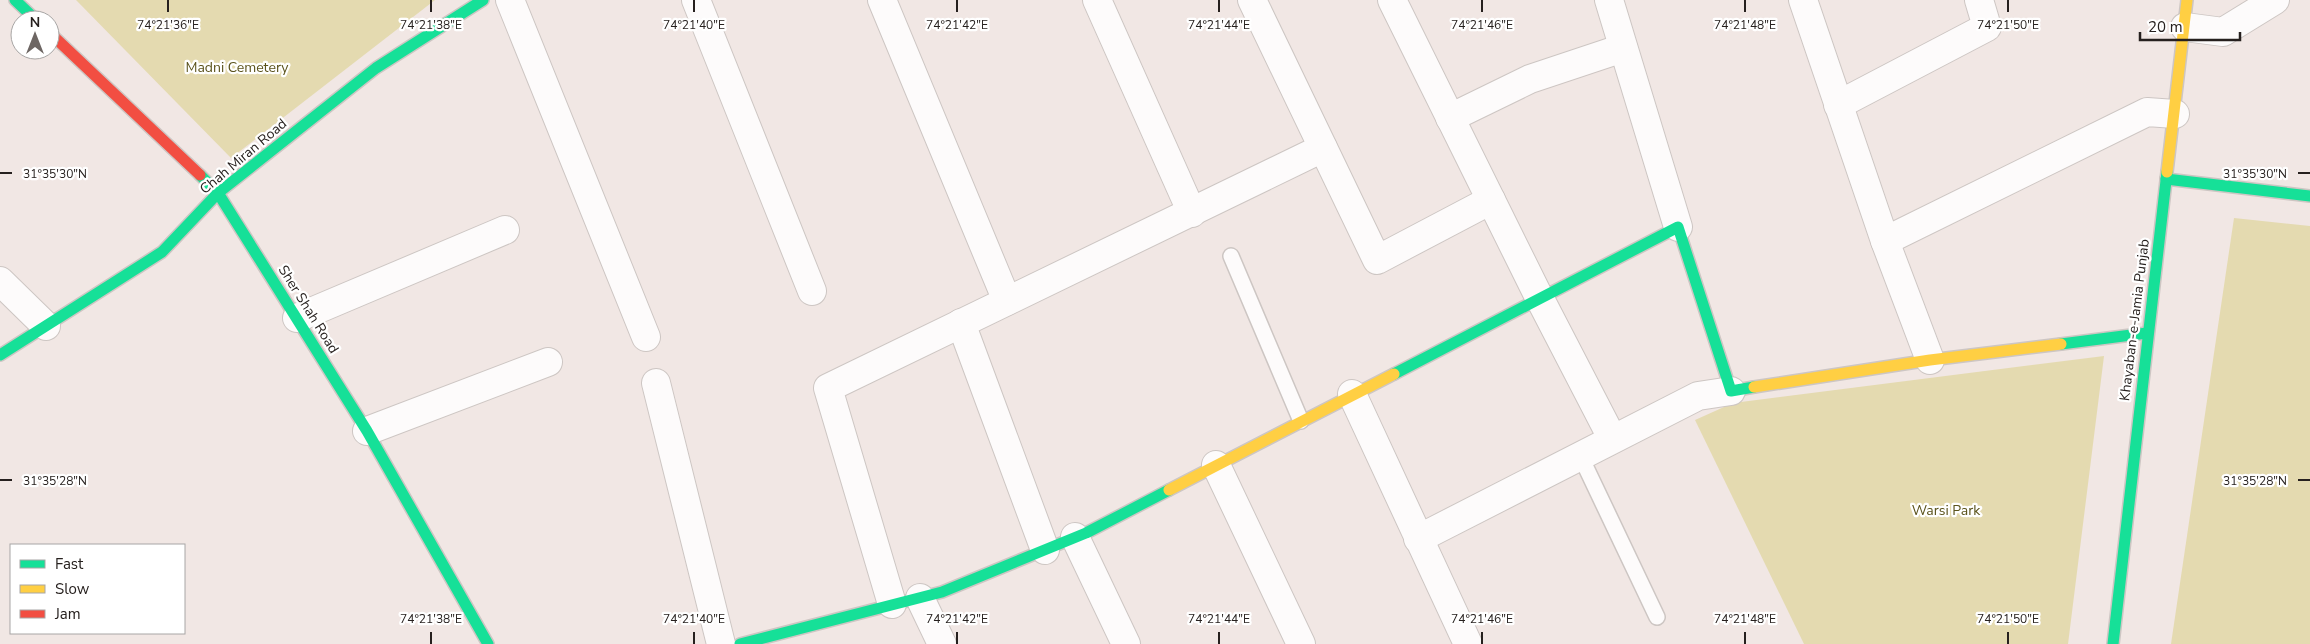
<svg xmlns="http://www.w3.org/2000/svg" width="2310" height="644" font-family="'Nunito Sans',sans-serif">
	<rect width="100%" height="100%" fill="#f1e7e4"/>
	<g fill="#e4dab0">
		<path d="M76,0H435L231,158Z"/>
		<path d="M2234,218L2310,226V644H2171Z"/>
		<path d="M2104,356L2068,644H1804L1695,420L1733,403Z"/>
	</g>
	<g fill="none" stroke-linecap="round" stroke-linejoin="round">
		<defs>
			<g id="lane">
				<path d="M1231,256L1301,421"/>
				<path d="M1580,455L1657,617"/>
			</g>
			<g id="street">
				<path d="M510,0L646,337"/>
				<path d="M696,0L812,291"/>
				<path d="M882,0L1007,301"/>
				<path d="M1097,0L1192,213"/>
				<path d="M1252,0L1377,260L1491,200"/>
				<path d="M1392,0L1539,297L1612,438"/>
				<path d="M1609,0L1678,227"/>
				<path d="M1803,0L1885,241L1930,360"/>
				<path d="M2185,27L2223,32L2275,0"/>
				<path d="M1838,105L1987,27L1979,0"/>
				<path d="M1450,118L1530,79L1623,48"/>
				<path d="M1885,241L2147,112L2175,114"/>
				<path d="M0,281L46,326"/>
				<path d="M297,318L505,230"/>
				<path d="M961,323L1045,550"/>
				<path d="M656,383L721,644"/>
				<path d="M1352,394L1468,644"/>
				<path d="M367,431L548,362"/>
				<path d="M1216,465L1301,644"/>
				<path d="M1075,537L1126,644"/>
				<path d="M1418,539L1698,396L1731,391"/>
				<path d="M920,598L942,644"/>
				<path d="M892,604L828,388L1323,148"/>
			</g>
			<g id="fast">
				<path d="M15,0L36,20"/>
				<path d="M200,175L218,193L367,431L488,644"/>
				<path d="M2166,179L2310,196"/>
				<path d="M2061,344L2147,333"/>
				<path d="M0,355L162,252L218,193L376,68L483,0"/>
				<path d="M1394,374L1678,227L1731,391L1754,387"/>
				<path d="M740,644L942,592L1086,533L1169,490"/>
				<path d="M2113,644L2167,172"/>
			</g>
			<g id="slow">
				<path d="M2167,172L2187,0"/>
				<path d="M1754,387L1930,360L2061,344"/>
				<path d="M1169,490L1394,374"/>
			</g>
			<path id="jam" d="M50,33L200,175"/>
		</defs>
		<use href="#lane" stroke="#cdc6c3" stroke-width="18"/>
		<use href="#street" stroke="#cdc6c3" stroke-width="30"/>
		<use href="#fast" stroke="#cdc6c3" stroke-width="14"/>
		<use href="#slow" stroke="#cdc6c3" stroke-width="14"/>
		<use href="#jam" stroke="#cdc6c3" stroke-width="14"/>
		<use href="#lane" stroke="#fdfbfb" stroke-width="15"/>
		<use href="#street" stroke="#fdfbfb" stroke-width="28"/>
		<use href="#fast" stroke="#16e098" stroke-width="11"/>
		<use href="#slow" stroke="#ffcf43" stroke-width="11"/>
		<use href="#jam" stroke="#f24e42" stroke-width="11"/>
	</g>
	<path fill="none" stroke="#26201e" stroke-width="2" d="M168,0V12M431,0V12M694,0V12M957,0V12M1219,0V12M1482,0V12M1745,0V12M2008,0V12M0,173H12M2298,173H2310M0,480H12M2298,480H2310M431,632V644M694,632V644M957,632V644M1219,632V644M1482,632V644M1745,632V644M2008,632V644"/>
	<g text-anchor="middle" stroke-width="4.5" stroke-linejoin="round" paint-order="stroke">
		<g font-size="14" fill="#5b531c" stroke="#fff">
			<text x="237" y="72">Madni Cemetery</text>
			<text x="1946" y="515">Warsi Park</text>
		</g>
		<g font-size="14" fill="#26201e" stroke="#fff">
			<text transform="translate(243 156) rotate(-40)" y="5">Chah Miran Road</text>
			<text transform="translate(309 309) rotate(58)" y="5">Sher Shah Road</text>
			<text transform="translate(2134 320) rotate(-83)" y="5">Khayaban-e-Jamia Punjab</text>
		</g>
	</g>
	<g font-size="12" text-anchor="middle" fill="#26201e" stroke="#fff" stroke-width="4.5" stroke-linejoin="round" paint-order="stroke">
		<text x="168" y="29">74°21'36"E</text>
		<text x="431" y="29">74°21'38"E</text>
		<text x="694" y="29">74°21'40"E</text>
		<text x="957" y="29">74°21'42"E</text>
		<text x="1219" y="29">74°21'44"E</text>
		<text x="1482" y="29">74°21'46"E</text>
		<text x="1745" y="29">74°21'48"E</text>
		<text x="2008" y="29">74°21'50"E</text>
		<text x="55" y="178">31°35'30"N</text>
		<text x="2255" y="178">31°35'30"N</text>
		<text x="55" y="485">31°35'28"N</text>
		<text x="2255" y="485">31°35'28"N</text>
		<text x="431" y="623">74°21'38"E</text>
		<text x="694" y="623">74°21'40"E</text>
		<text x="957" y="623">74°21'42"E</text>
		<text x="1219" y="623">74°21'44"E</text>
		<text x="1482" y="623">74°21'46"E</text>
		<text x="1745" y="623">74°21'48"E</text>
		<text x="2008" y="623">74°21'50"E</text>
	</g>
	<rect x="10" y="544" width="175" height="90" fill="#ffffff" stroke="#a8a6a5"/>
	<rect x="20" y="560" width="25" height="8" fill="#16e098" stroke="#a8a6a5"/>
	<text x="55" y="569" font-size="15" fill="#26201e">Fast</text>
	<rect x="20" y="585" width="25" height="8" fill="#ffcf43" stroke="#a8a6a5"/>
	<text x="55" y="594" font-size="15" fill="#26201e">Slow</text>
	<rect x="20" y="610" width="25" height="8" fill="#f24e42" stroke="#a8a6a5"/>
	<text x="55" y="619" font-size="15" fill="#26201e">Jam</text>
	<g transform="translate(35 35)"><circle r="24" fill="#ffffff" stroke="#a8a6a5"/>
	<path d="M0-4L9 19L0 12L-9 19Z" fill="#6d6663"/>
	<text y="-8" font-size="14" font-weight="bold" text-anchor="middle" fill="#26201e">N</text>
	</g>
	<path d="M2140 32v8h100v-8" fill="none" stroke="#26201e" stroke-width="2.5"/>
	<text x="2148" y="32" font-size="15" fill="#26201e" stroke="#ffffff" stroke-width="4" paint-order="stroke">20 m</text>
</svg>
